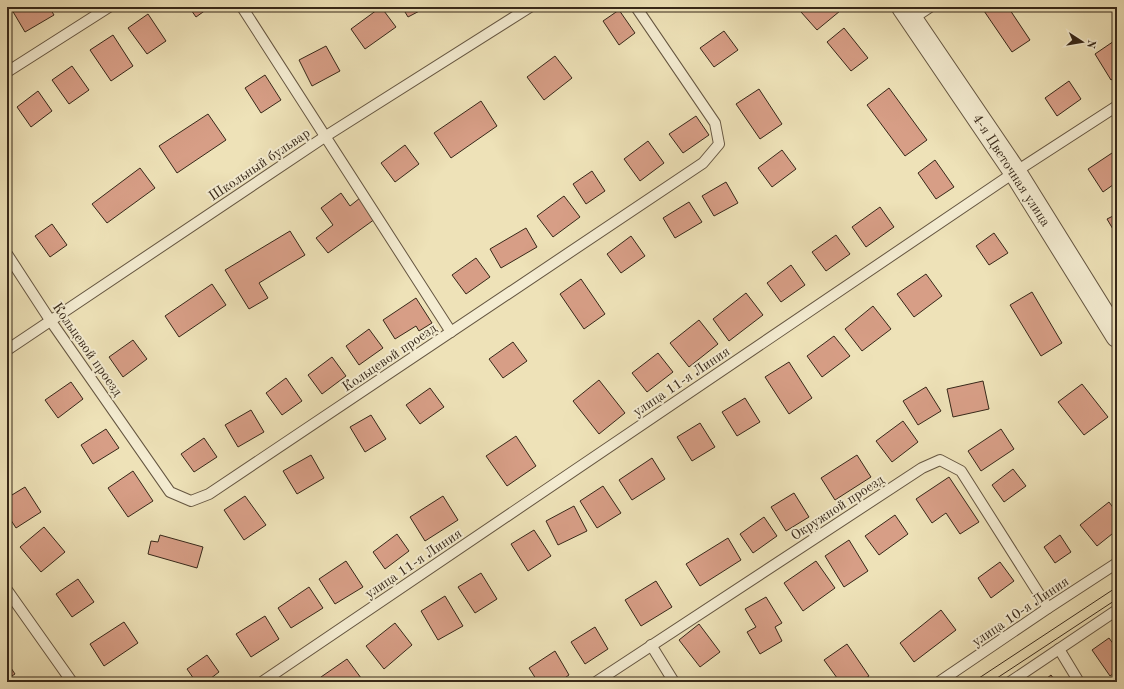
<svg xmlns="http://www.w3.org/2000/svg" width="1124" height="689" font-family="'Old Standard TT',serif">
	<rect width="100%" height="100%" fill="#eee2b8"/>
	<filter id="stains"><feTurbulence type="fractalNoise" baseFrequency=".005" numOctaves="4"/><feColorMatrix values="0 0 0 0 .2 0 0 0 0 .09 0 0 0 0 .02 0 0 0 .5 -.17"/></filter>
	<radialGradient id="worn" r=".72"><stop offset=".6" stop-color="#630" stop-opacity="0"/><stop offset="1" stop-color="#630" stop-opacity=".3"/></radialGradient>
	<g fill="#d79e86" stroke="#372819">
		<path d="M16,7H49L54,15L25,32L12,10Z"/>
		<path d="M189,7H210L196,17Z"/>
		<path d="M381,7L396,27L365,49L351,29Z"/>
		<path d="M402,7H427L408,17Z"/>
		<path d="M806,7H837L840,11L817,30L801,12Z"/>
		<path d="M984,7H1008L1030,40L1012,52L982,8Z"/>
		<path d="M619,10L635,33L619,45L603,21Z"/>
		<path d="M148,14L166,41L147,54L128,28Z"/>
		<path d="M844,28L868,58L851,71L827,42Z"/>
		<path d="M724,31L738,50L714,67L700,48Z"/>
		<path d="M113,35L133,66L111,81L90,50Z"/>
		<path d="M1117,39V76L1111,80L1095,54Z"/>
		<path d="M326,46L340,71L312,86L299,60Z"/>
		<path d="M555,56L572,78L544,100L527,77Z"/>
		<path d="M72,66L89,90L69,104L52,80Z"/>
		<path d="M265,75L281,100L261,113L245,88Z"/>
		<path d="M1069,81L1081,99L1057,116L1045,98Z"/>
		<path d="M889,88L927,140L905,156L867,105Z"/>
		<path d="M759,89L782,124L760,139L736,104Z"/>
		<path d="M38,91L52,111L31,127L17,107Z"/>
		<path d="M481,101L497,126L451,158L434,133Z"/>
		<path d="M208,114L226,140L177,173L159,146Z"/>
		<path d="M696,116L709,135L683,153L669,134Z"/>
		<path d="M648,141L664,163L640,181L624,159Z"/>
		<path d="M405,145L419,164L395,182L381,163Z"/>
		<path d="M782,150L796,169L772,187L758,168Z"/>
		<path d="M1115,151L1117,154V182L1103,192L1088,169Z"/>
		<path d="M935,160L954,187L936,199L918,173Z"/>
		<path d="M140,168L155,188L107,223L92,204Z"/>
		<path d="M592,171L605,191L586,204L573,184Z"/>
		<path d="M726,182L738,203L714,216L702,196Z"/>
		<path d="M341,193L350,206L360,198L375,219L328,253L316,238L333,225L321,208Z"/>
		<path d="M564,196L580,217L553,237L537,216Z"/>
		<path d="M689,202L702,222L675,238L663,218Z"/>
		<path d="M880,207L894,227L866,247L852,227Z"/>
		<path d="M1117,214V236L1107,219Z"/>
		<path d="M52,224L67,245L50,257L35,236Z"/>
		<path d="M526,228L537,247L501,268L490,249Z"/>
		<path d="M290,231L305,255L259,283L268,298L249,309L225,270Z"/>
		<path d="M994,233L1008,253L989,265L976,246Z"/>
		<path d="M836,235L850,254L826,271L812,252Z"/>
		<path d="M631,236L645,256L621,273L607,254Z"/>
		<path d="M476,258L490,277L466,294L452,275Z"/>
		<path d="M791,265L805,285L781,302L767,283Z"/>
		<path d="M926,274L942,296L914,317L897,294Z"/>
		<path d="M581,279L605,314L584,329L560,294Z"/>
		<path d="M212,284L226,305L179,337L165,316Z"/>
		<path d="M1032,292L1062,343L1041,356L1010,305Z"/>
		<path d="M746,293L763,315L729,341L713,319Z"/>
		<path d="M416,298L432,323L419,331L416,326L395,339L383,320Z"/>
		<path d="M873,306L891,329L862,351L845,329Z"/>
		<path d="M699,320L718,344L689,367L670,343Z"/>
		<path d="M369,329L383,348L359,365L346,346Z"/>
		<path d="M834,336L850,356L822,377L807,356Z"/>
		<path d="M133,340L147,359L123,377L109,357Z"/>
		<path d="M513,342L527,361L503,378L489,359Z"/>
		<path d="M658,353L673,372L647,392L632,373Z"/>
		<path d="M332,357L346,376L322,394L308,375Z"/>
		<path d="M789,362L812,398L789,414L765,377Z"/>
		<path d="M286,378L302,401L282,415L266,393Z"/>
		<path d="M599,380L625,413L599,434L573,401Z"/>
		<path d="M983,381L989,409L953,417L947,389Z"/>
		<path d="M71,382L83,399L58,418L45,400Z"/>
		<path d="M1082,384L1108,417L1084,435L1058,402Z"/>
		<path d="M926,387L941,411L918,425L903,401Z"/>
		<path d="M430,388L444,407L420,424L406,405Z"/>
		<path d="M745,398L760,422L737,436L722,412Z"/>
		<path d="M251,410L264,432L238,447L225,425Z"/>
		<path d="M371,415L386,439L365,452L350,427Z"/>
		<path d="M903,421L918,442L892,462L876,441Z"/>
		<path d="M700,423L715,447L692,461L677,437Z"/>
		<path d="M106,429L119,448L93,464L81,445Z"/>
		<path d="M1001,429L1014,449L981,471L968,451Z"/>
		<path d="M516,436L536,466L507,486L486,456Z"/>
		<path d="M204,438L217,457L194,472L181,454Z"/>
		<path d="M311,455L324,478L297,494L283,471Z"/>
		<path d="M857,455L871,477L835,500L821,478Z"/>
		<path d="M652,458L665,479L632,500L619,480Z"/>
		<path d="M1013,469L1026,486L1004,502L992,485Z"/>
		<path d="M133,471L153,501L128,517L108,488Z"/>
		<path d="M949,477L979,522L960,534L946,513L932,523L916,499Z"/>
		<path d="M603,486L621,513L597,528L580,501Z"/>
		<path d="M25,487L41,512L16,528L7,514V498Z"/>
		<path d="M794,493L809,517L786,531L771,507Z"/>
		<path d="M245,496L266,525L244,540L224,510Z"/>
		<path d="M443,496L458,520L425,541L410,517Z"/>
		<path d="M1109,502L1117,513V530L1097,546L1080,525Z"/>
		<path d="M574,506L587,531L558,545L546,521Z"/>
		<path d="M895,515L908,534L879,555L865,536Z"/>
		<path d="M764,517L777,536L753,553L740,534Z"/>
		<path d="M44,527L65,552L41,572L20,547Z"/>
		<path d="M534,530L551,556L528,571L511,544Z"/>
		<path d="M397,534L409,551L385,569L373,552Z"/>
		<path d="M160,535L203,547L197,568L148,554L151,541L158,542Z"/>
		<path d="M1060,535L1071,552L1055,563L1044,547Z"/>
		<path d="M728,538L741,560L700,586L686,564Z"/>
		<path d="M849,540L868,571L844,587L825,556Z"/>
		<path d="M346,561L363,587L335,604L319,579Z"/>
		<path d="M816,561L835,588L803,611L784,583Z"/>
		<path d="M1000,562L1014,581L991,598L978,578Z"/>
		<path d="M481,573L497,599L475,613L458,587Z"/>
		<path d="M78,579L94,602L72,617L56,594Z"/>
		<path d="M656,581L672,607L641,626L625,600Z"/>
		<path d="M309,587L323,608L291,628L278,608Z"/>
		<path d="M445,596L463,626L438,640L421,611Z"/>
		<path d="M766,597L782,623L775,627L782,641L760,654L747,632L756,627L745,609Z"/>
		<path d="M941,610L956,630L914,662L900,643Z"/>
		<path d="M265,616L279,639L251,657L236,634Z"/>
		<path d="M124,622L138,643L104,666L90,644Z"/>
		<path d="M395,623L412,645L384,669L366,646Z"/>
		<path d="M699,624L720,652L700,667L679,640Z"/>
		<path d="M595,627L608,649L585,664L571,642Z"/>
		<path d="M1109,638L1117,649V671L1110,676L1092,650Z"/>
		<path d="M847,644L869,676L860,682H840L824,660Z"/>
		<path d="M555,651L569,675L559,682H538L529,668Z"/>
		<path d="M207,655L219,672L206,682H196L187,669Z"/>
		<path d="M347,659L364,682H325L321,677Z"/>
		<path d="M7,662L15,674L7,679Z"/>
		<path d="M1051,675L1056,682H1042Z"/>
	</g>
	<g fill="none" stroke-linecap="round" stroke-linejoin="round">
		<defs>
			<g id="service">
				<path d="M242,7L451,332"/>
				<path d="M912,19L930,7"/>
				<path d="M7,72L109,7"/>
				<path d="M7,254L50,320L170,492L191,501L209,494L703,163L719,144L715,123L636,7"/>
				<path d="M7,350L326,136L530,7"/>
				<path d="M7,590L72,682"/>
				<path d="M651,645L674,682"/>
				<path d="M1059,649L1079,682"/>
				<path d="M262,682L1015,172L1117,106"/>
				<path d="M596,682L922,468L940,460L961,471L1048,608"/>
				<path d="M939,682L1048,608L1117,563"/>
				<path d="M1010,682L1117,610"/>
			</g>
			<path id="tertiary" d="M903,7L1015,172L1117,336"/>
		</defs>
		<use href="#service" stroke="#655641" stroke-width="12"/>
		<use href="#tertiary" stroke="#655641" stroke-width="24"/>
		<use href="#service" stroke="#f4ecd1" stroke-width="10"/>
		<use href="#tertiary" stroke="#f4ecd1" stroke-width="22"/>
		<g stroke="#372819" stroke-width="1">
			<path d="M973,682L1117,587"/>
			<path d="M991,682L1117,599"/>
		</g>
	</g>
	<g text-anchor="middle" stroke-width="4" stroke-linejoin="round" paint-order="stroke">
		<g font-size="14" fill="#372819" stroke="#f4ecd1">
			<text transform="translate(259 164) rotate(-34)" y="5">Школьный бульвар</text>
			<text transform="translate(1012 170) rotate(57)" y="5">4-я Цветочная улица</text>
			<text transform="translate(88 349) rotate(55)" y="5">Кольцевой проезд</text>
			<text transform="translate(389 357) rotate(-34)" y="5">Кольцевой проезд</text>
			<text transform="translate(681 381) rotate(-34)" y="5">улица 11-я Линия</text>
			<text transform="translate(837 507) rotate(-33)" y="5">Окружной проезд</text>
			<text transform="translate(413 563) rotate(-34)" y="5">улица 11-я Линия</text>
			<text transform="translate(1020 611) rotate(-34)" y="5">улица 10-я Линия</text>
		</g>
	</g>
	<rect width="1124" height="689" fill="none" stroke="#eee2b8" stroke-width="24"/>
	<rect x="8" y="8" width="1108" height="673" fill="none" stroke="#372819" stroke-width="2"/>
	<rect x="12" y="12" width="1100" height="665" fill="none" stroke="#372819"/>
	<g transform="translate(1082 42) rotate(102)" stroke="#f4ecd1" stroke-width="3" paint-order="stroke">
	<path d="M0-3L7 15L0 10L-7 15Z" fill="#372819"/>
	<text y="-6" font-size="11" font-weight="bold" text-anchor="middle" fill="#372819">N</text>
	</g>
	<rect width="100%" height="100%" filter="url(#stains)"/>
	<rect width="100%" height="100%" fill="url(#worn)"/>
</svg>
